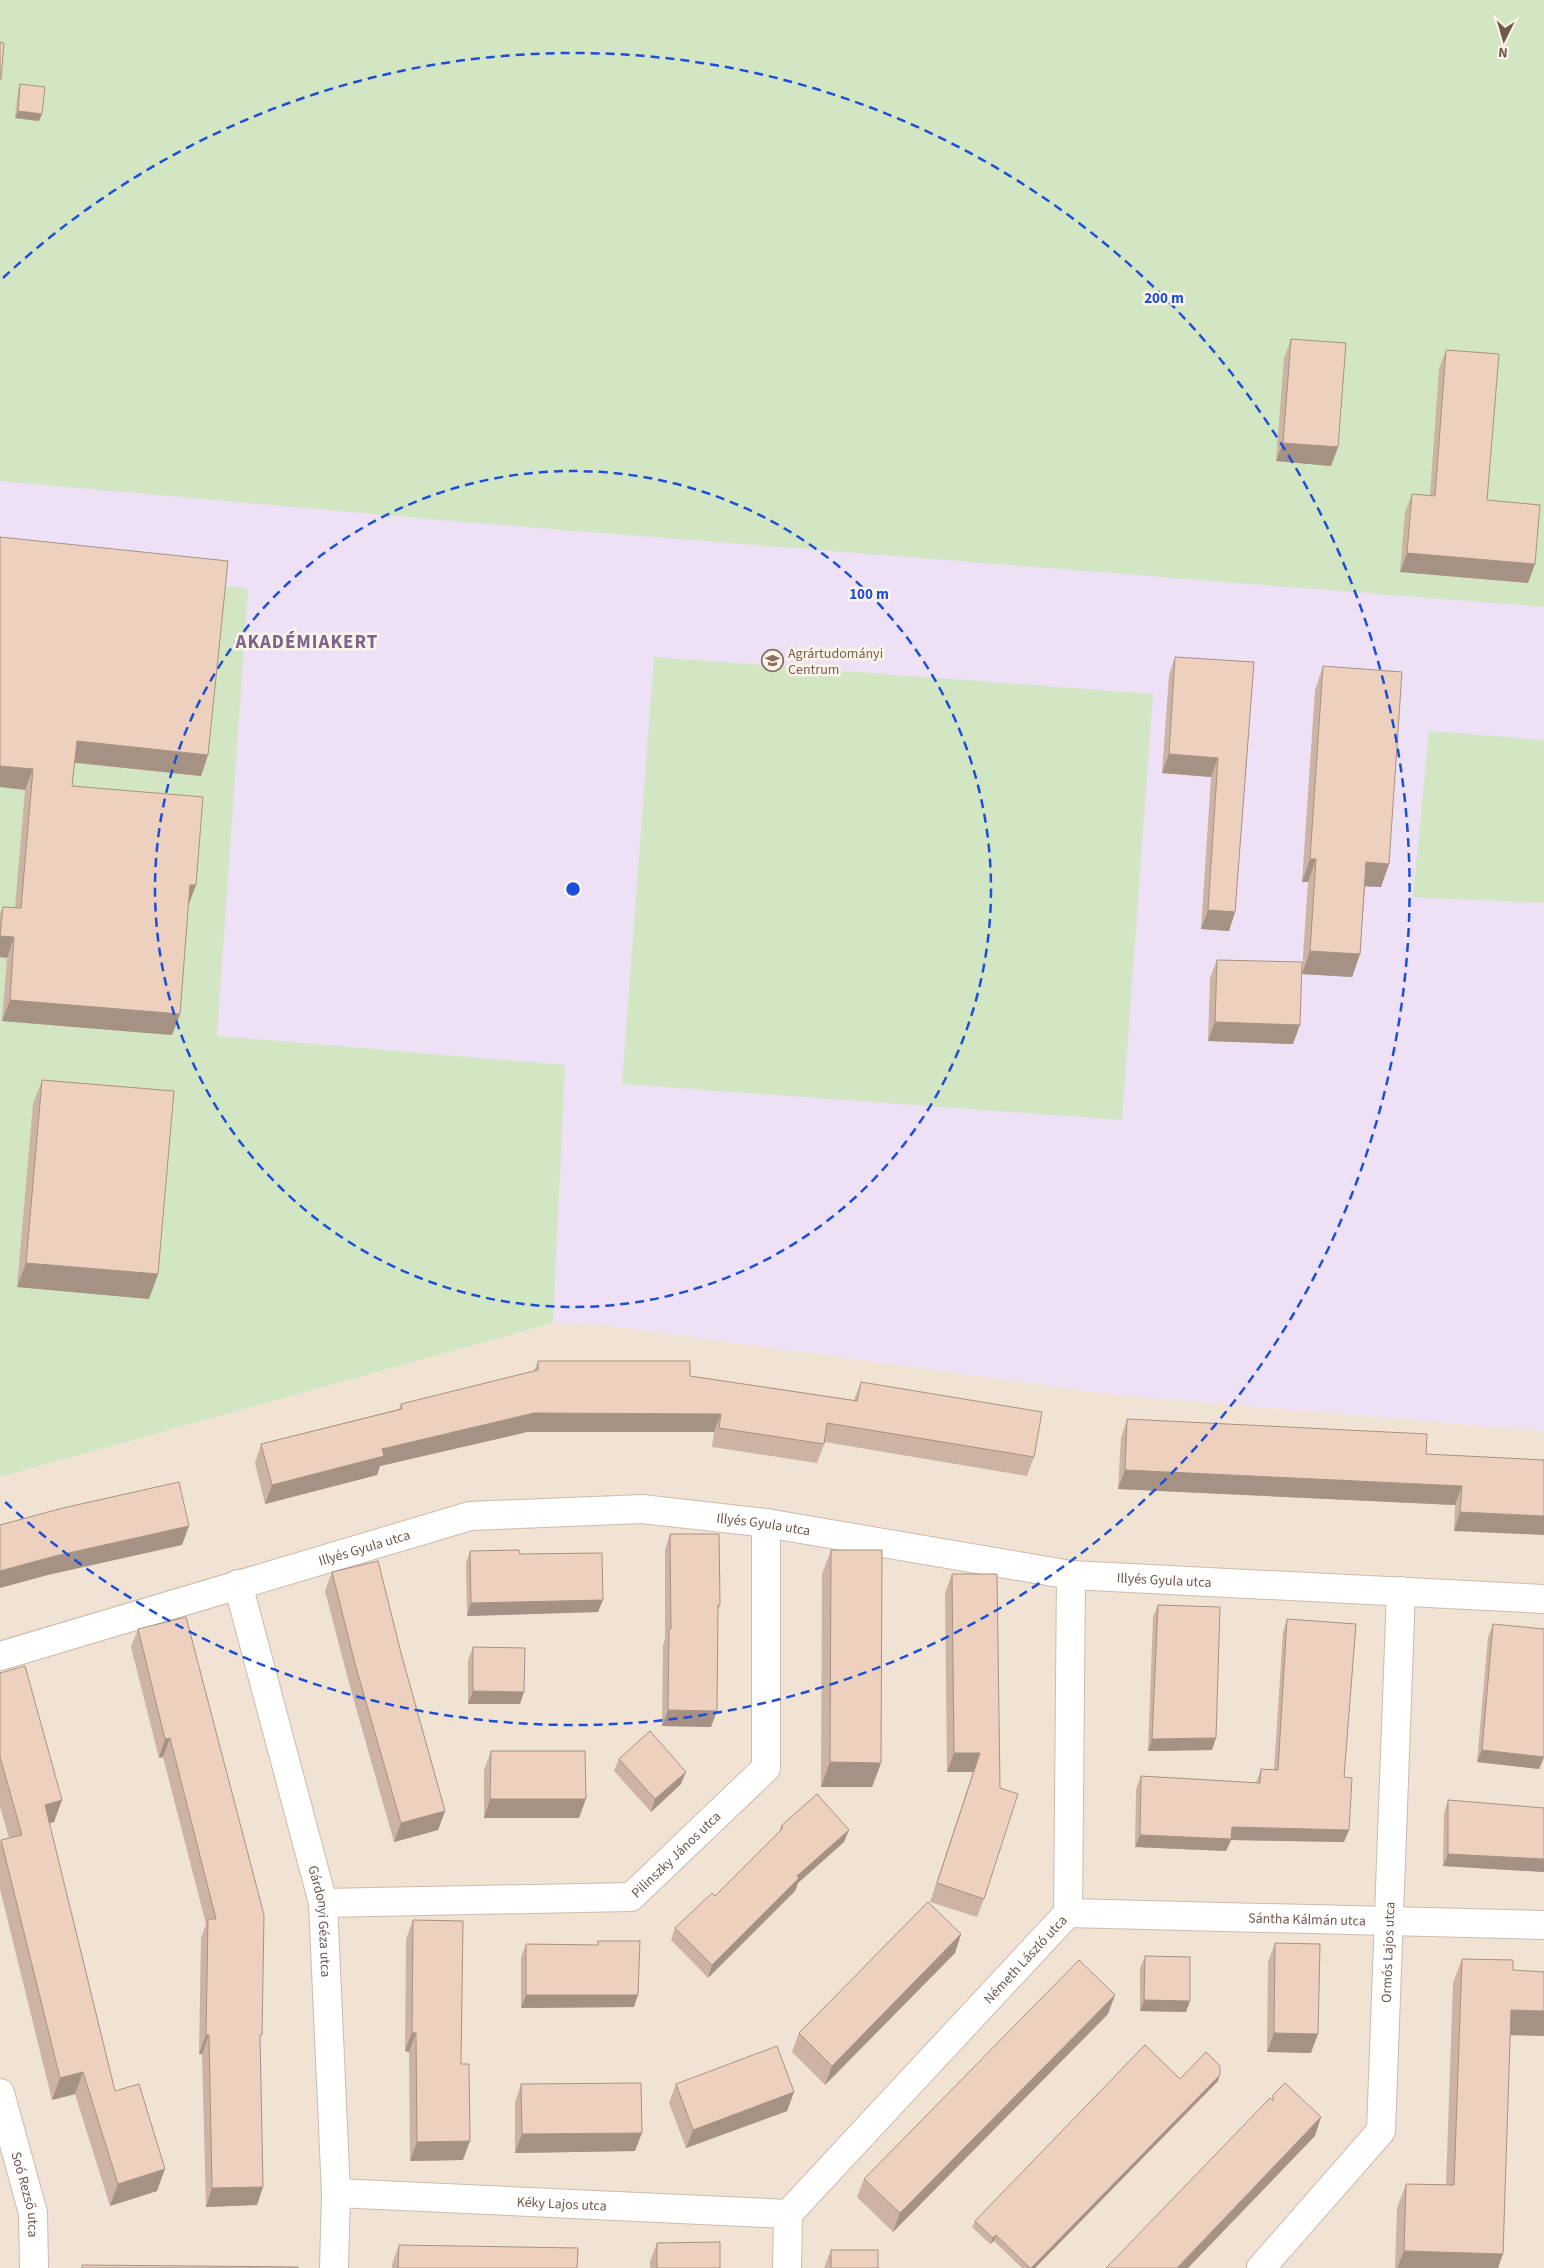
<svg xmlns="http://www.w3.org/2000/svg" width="1544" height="2268" font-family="'Source Sans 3',sans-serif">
	<rect width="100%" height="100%" fill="#faf1e4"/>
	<path fill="#f1e3d3" d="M553,1323L604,1325L1116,1395L1544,1431V2268H0V1477Z"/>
	<path fill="#eee1f6" d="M0,0H1544V1431L1116,1395L604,1325L553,1323L0,1477Z"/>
	<g fill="#d2e6c4">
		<path d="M0,0H1544V607L475,523L0,481Z"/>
		<path d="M0,567L248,588L217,1036L565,1065L553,1323L0,1477Z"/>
		<path d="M654,657L1153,694L1122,1120L622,1084Z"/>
		<path d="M1429,731L1544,740V903L1413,897Z"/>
	</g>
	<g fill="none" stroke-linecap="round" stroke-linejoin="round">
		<defs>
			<g id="minor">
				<path id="s1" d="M238,1584L323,1903L336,2193L334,2268"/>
				<path id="s2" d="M0,1656L470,1516L642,1509L766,1523L1071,1575L1544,1599"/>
				<path id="s3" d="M323,1903L631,1897L766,1768V1523"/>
				<path id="s4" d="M1068,1913L1544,1925"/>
				<path id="s5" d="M0,2093L33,2213L34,2268"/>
				<path id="s6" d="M336,2193L788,2214"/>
				<path id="s7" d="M787,2268L788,2214L1068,1913L1071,1575"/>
				<path id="s8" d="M1261,2268L1381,2131L1401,1591"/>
			</g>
		</defs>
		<use href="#minor" stroke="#ccbbae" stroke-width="30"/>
		<use href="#minor" stroke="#fff" stroke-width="28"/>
	</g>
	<g fill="#ccb3a3">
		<path d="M20,84L42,114L39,121L15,118L18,91Z"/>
		<path d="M1291,339L1338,447L1331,466L1276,461L1284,358Z"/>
		<path d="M1446,350L1487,500L1528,583L1400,572L1405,512L1412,494L1430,495L1439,369Z"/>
		<path d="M0,537L208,755L201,776L75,763L72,786L196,885L188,905L180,1014L172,1035L2,1021L7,958L0,957V914L3,907L15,908L25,790Z"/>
		<path d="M1175,657L1254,662L1235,912L1229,931L1201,929L1211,777L1162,773L1169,675Z"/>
		<path d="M1323,666L1389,864L1381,887L1365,886L1360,954L1352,977L1302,974L1293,1044L1208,1041L1210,978L1217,960L1302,971L1308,882H1302L1315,690Z"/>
		<path d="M42,1080L158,1274L149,1299L17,1287L33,1104Z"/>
		<path d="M538,1361L690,1376L854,1400L861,1382L1034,1457L1027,1476L825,1442L817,1463L712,1447L714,1432H527L380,1466L377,1475L265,1504L255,1463L261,1444L399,1409L401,1404L534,1371Z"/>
		<path d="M1127,1419L1426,1454L1544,1460L1454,1531L1455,1505L1118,1489L1121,1438Z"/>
		<path d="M670,1534L720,1605L718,1610L711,1727L662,1726L663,1645L665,1639V1550Z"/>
		<path d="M831,1550L881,1763L872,1787H821L822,1574Z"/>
		<path d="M470,1551L520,1554L598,1612L467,1616L466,1563Z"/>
		<path d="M332,1572L401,1653L445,1811L438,1830L394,1842L349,1683L325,1591Z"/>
		<path d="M952,1574H997L984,1899L977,1917L930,1902L973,1772H947L945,1593Z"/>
		<path d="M1158,1605L1212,1750L1148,1751L1153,1617Z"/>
		<path d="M1287,1619L1344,1777L1349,1830L1344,1842L1231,1840L1226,1851L1135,1847L1136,1789L1141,1776L1256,1783L1261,1769L1274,1770L1283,1632Z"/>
		<path d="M1493,1624L1544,1757L1539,1769L1477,1762L1488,1637Z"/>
		<path d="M138,1629L260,2042L263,2187L257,2205L206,2207L202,2054H199L201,1938L206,1924L163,1757L159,1758L131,1647Z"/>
		<path d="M473,1647L520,1704H468V1660Z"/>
		<path d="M0,1673L54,1822L49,1823L115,2091L157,2191L110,2206L75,2094L52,2100L0,1889V1843L1,1840L9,1838L0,1807Z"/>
		<path d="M491,1751L579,1818H484V1770Z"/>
		<path d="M619,1759L681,1784L651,1812L614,1771Z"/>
		<path d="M1448,1800L1544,1808V1872L1443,1866L1444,1813Z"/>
		<path d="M781,1826L844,1842L798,1883L795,1891L708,1978L671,1940L675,1928L715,1896L779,1832Z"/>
		<path d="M413,1920L461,2064L463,2160L410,2161L409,2052L405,2051L406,1939Z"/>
		<path d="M961,1934L955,1953L825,2085L792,2052L799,2033Z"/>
		<path d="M598,1941L634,2007L521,2008V1957L526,1944L597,1945Z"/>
		<path d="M1275,1943L1311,2053L1267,2052L1268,1962Z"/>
		<path d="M1145,1956L1186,2012L1140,2011V1968Z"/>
		<path d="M1462,1959L1510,2035L1498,2268H1395L1397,2208L1406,2184L1446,2185L1453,1983Z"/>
		<path d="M1108,2014L893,2232L857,2197L864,2179Z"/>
		<path d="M1180,2079L1218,2081L1035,2268H1022L994,2241L990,2244L972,2227L975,2221Z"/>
		<path d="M521,2084L635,2151L515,2153V2103Z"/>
		<path d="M676,2084L794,2092L787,2111L686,2148L669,2103Z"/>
		<path d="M657,2243L720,2268H650V2261Z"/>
		<path d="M399,2245L577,2268H392V2264Z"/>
		<path d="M831,2250L878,2268H824Z"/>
	</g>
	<g fill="#a69285">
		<path d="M18,111L42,114L39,121L15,118Z"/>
		<path d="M1283,443L1338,447L1331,466L1276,461Z"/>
		<path d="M1407,553L1535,564L1528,583L1400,572Z"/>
		<path d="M77,741L208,755L201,776L70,762Z"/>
		<path d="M1169,754L1218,758L1211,777L1162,773Z"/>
		<path d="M0,766L33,769L25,790L0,787Z"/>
		<path d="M1310,859H1316L1308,882H1302Z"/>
		<path d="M1366,862L1389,864L1381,887L1358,886Z"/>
		<path d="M190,885H196L188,906Z"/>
		<path d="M1208,910L1235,912L1229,931L1201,929Z"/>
		<path d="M0,936L14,937L7,958L0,957Z"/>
		<path d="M1310,951L1360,954L1352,977L1302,974Z"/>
		<path d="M10,1000L180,1014L172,1035L2,1021Z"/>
		<path d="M1215,1022L1300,1025L1293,1044L1208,1041Z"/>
		<path d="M26,1263L158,1274L149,1299L17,1287Z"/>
		<path d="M534,1413L721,1414L714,1432H527L380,1466L377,1475L265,1504L272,1485L382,1449Z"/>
		<path d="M1125,1470L1462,1486L1455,1505L1118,1489Z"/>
		<path d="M1460,1512L1544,1516V1535L1454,1531Z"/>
		<path d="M189,1526L182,1545L48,1575L0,1588V1571L55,1556Z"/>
		<path d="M603,1600L598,1612L467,1616L471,1603Z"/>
		<path d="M473,1691L524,1692L520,1704H468Z"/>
		<path d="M668,1710L717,1711L711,1727L662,1726Z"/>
		<path d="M170,1738L163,1757L159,1758L165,1739Z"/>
		<path d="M1216,1738L1212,1750L1148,1751L1152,1739Z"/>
		<path d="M1482,1750L1544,1757L1539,1769L1477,1762Z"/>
		<path d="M954,1753H980L973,1772H947Z"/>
		<path d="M830,1762L881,1763L872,1787H821Z"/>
		<path d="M686,1772L681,1784L651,1812L655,1799Z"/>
		<path d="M490,1799H586L579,1818H484Z"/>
		<path d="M62,1800L54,1822L37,1827L45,1805Z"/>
		<path d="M445,1811L438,1830L394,1842L401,1823Z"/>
		<path d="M1232,1827L1349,1830L1344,1842L1231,1840L1226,1851L1135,1847L1140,1835Z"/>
		<path d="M849,1830L844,1842L798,1883L795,1891L708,1978L712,1965L797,1876Z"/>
		<path d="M1448,1854L1544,1859V1872L1443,1866Z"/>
		<path d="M961,1934L955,1953L825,2085L832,2066Z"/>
		<path d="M526,1995H638L634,2007L521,2008Z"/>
		<path d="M1115,1995L1108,2014L893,2232L900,2213Z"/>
		<path d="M1144,2000L1190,2001L1186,2012L1140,2011Z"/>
		<path d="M1511,2010L1544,2011V2036L1502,2035Z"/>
		<path d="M412,2033H416L409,2052L405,2051Z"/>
		<path d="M1274,2033L1318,2034L1311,2053L1267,2052Z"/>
		<path d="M206,2035H209L202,2054H199Z"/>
		<path d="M83,2072L75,2094L52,2100L60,2078Z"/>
		<path d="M1220,2075L1218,2081L1035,2268H1031Z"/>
		<path d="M794,2092L787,2111L686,2148L693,2130Z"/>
		<path d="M1321,2117L1315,2136L1188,2268H1177Z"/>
		<path d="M642,2133L635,2151L515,2153L522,2134Z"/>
		<path d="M470,2141L463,2160L410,2161L417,2142Z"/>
		<path d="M165,2169L157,2191L110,2206L118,2184Z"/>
		<path d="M263,2187L257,2205L206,2207L212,2188Z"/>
		<path d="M996,2235L994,2241L990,2244L993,2238Z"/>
		<path d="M1404,2251L1503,2254L1498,2268H1397Z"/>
	</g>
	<g fill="#edd0be" stroke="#a69285">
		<path d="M0,42L4,43L1,79H0Z"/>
		<path d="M20,84L45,87L42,114L18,111Z"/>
		<path d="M1291,339L1346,343L1338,447L1283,443Z"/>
		<path d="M1446,350L1499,354L1487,500L1540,505L1535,564L1407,553L1412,494L1435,496Z"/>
		<path d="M0,537L228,561L208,755L77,741L72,786L203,797L196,885H190L180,1014L10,1000L14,937L0,936L3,907L21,908L33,769L0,766Z"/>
		<path d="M1175,657L1254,662L1235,912L1208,910L1218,758L1169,754Z"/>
		<path d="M1323,666L1402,672L1389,864L1366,862L1360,954L1310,951L1316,859H1310Z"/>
		<path d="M1217,960L1302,962L1300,1025L1215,1022Z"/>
		<path d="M42,1080L174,1091L158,1274L26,1263Z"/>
		<path d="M538,1361H690V1376L857,1401L861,1382L1042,1412L1034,1457L827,1423L824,1444L719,1428L721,1414L534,1413L382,1449L384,1456L272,1485L261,1444L402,1409L401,1404L538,1370Z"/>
		<path d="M1127,1419L1427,1434L1426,1454L1544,1460V1516L1460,1512L1462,1486L1125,1470Z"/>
		<path d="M179,1482L189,1526L55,1556L0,1571V1525L63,1508Z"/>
		<path d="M670,1534H719L720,1605H718L717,1711L668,1710L669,1629H671Z"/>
		<path d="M519,1550L520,1554L602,1553L603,1600L471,1603L470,1551Z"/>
		<path d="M831,1550H882L881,1763L830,1762Z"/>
		<path d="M378,1561L401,1653L445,1811L401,1823L355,1664L332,1572Z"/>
		<path d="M952,1574H997L1000,1788L1018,1794L984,1899L937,1883L980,1753H954Z"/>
		<path d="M1158,1605L1220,1607L1216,1738L1152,1739Z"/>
		<path d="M186,1617L264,1915L262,2035H260L263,2187L212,2188L209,2035H206L208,1919H216L170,1738L165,1739L138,1629Z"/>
		<path d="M1287,1619L1356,1624L1344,1777L1352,1778L1349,1830L1232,1827L1231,1839L1140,1835L1141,1776L1260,1783L1261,1769L1278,1770Z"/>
		<path d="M1493,1624L1544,1629V1757L1482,1750Z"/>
		<path d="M473,1647L525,1648L524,1692L473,1691Z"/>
		<path d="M25,1666L62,1800L45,1805L115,2091L139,2084L165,2169L118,2184L83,2072L60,2078L1,1840L22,1835L0,1757V1673Z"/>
		<path d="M650,1731L686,1772L655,1799L619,1759Z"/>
		<path d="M491,1751H585L586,1799H490Z"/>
		<path d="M817,1794L849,1830L797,1876L799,1878L712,1965L675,1928L712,1893L715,1896L783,1828L781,1826Z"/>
		<path d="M1448,1800L1544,1808V1859L1448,1854Z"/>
		<path d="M928,1902L961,1934L832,2066L799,2033Z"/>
		<path d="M413,1920L463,1921L461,2064H469L470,2141L417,2142L416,2033H412Z"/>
		<path d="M598,1941H640L638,1995H526V1944L598,1945Z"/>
		<path d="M1275,1943L1320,1944L1318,2034L1274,2033Z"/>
		<path d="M1145,1956L1190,1957V2001L1144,2000Z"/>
		<path d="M1462,1959L1513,1960V1970L1544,1972V2011L1511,2010L1503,2254L1404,2251L1406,2184L1454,2185Z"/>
		<path d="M1079,1960L1115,1995L900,2213L864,2179Z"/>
		<path d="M1145,2045L1180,2079L1206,2052L1220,2066V2075L1031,2268H1030L996,2235L993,2238L975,2221Z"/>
		<path d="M777,2046L794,2092L693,2130L676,2084Z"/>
		<path d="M641,2083L642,2133L522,2134L521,2084Z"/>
		<path d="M1285,2083L1321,2117L1177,2268H1106L1270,2098L1273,2101V2095Z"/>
		<path d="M720,2242V2268H657V2243Z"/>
		<path d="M399,2245L578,2248L577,2268H398Z"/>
		<rect x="831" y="2250" width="47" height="18"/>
		<path d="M82,2265L298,2267V2268H82Z"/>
	</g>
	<g fill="none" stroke="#1d4ed8" stroke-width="2.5" stroke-dasharray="9 6">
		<circle cx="573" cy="889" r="418"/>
		<path d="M3 278A836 836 0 1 1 3 1500"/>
	</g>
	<defs>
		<symbol id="university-ring" viewBox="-11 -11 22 22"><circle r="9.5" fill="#fdf5e9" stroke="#8d6e63" stroke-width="1.5"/><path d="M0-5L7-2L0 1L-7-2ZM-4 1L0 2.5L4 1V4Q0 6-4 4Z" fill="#8d6e63"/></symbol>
	</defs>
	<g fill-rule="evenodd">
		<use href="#university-ring" x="760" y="648" width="25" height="25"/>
	</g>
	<g text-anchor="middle" stroke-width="5" stroke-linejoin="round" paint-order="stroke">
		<g font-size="14" fill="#785e54" stroke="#fdf5e9" text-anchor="start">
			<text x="788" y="658">Agrártudományi<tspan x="788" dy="16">Centrum</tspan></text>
		</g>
		<g font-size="14" fill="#70584c" stroke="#fdf5e9">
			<text dy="5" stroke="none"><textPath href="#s2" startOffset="785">Illyés Gyula utca</textPath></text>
			<text dy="5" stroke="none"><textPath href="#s2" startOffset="380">Illyés Gyula utca</textPath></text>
			<text dy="5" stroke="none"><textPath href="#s2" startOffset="1190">Illyés Gyula utca</textPath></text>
			<text dy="5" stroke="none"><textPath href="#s3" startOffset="370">Pilinszky János utca</textPath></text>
			<text dy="5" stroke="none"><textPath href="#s4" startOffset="239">Sántha Kálmán utca</textPath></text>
			<text dy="5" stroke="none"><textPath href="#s1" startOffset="348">Gárdonyi Géza utca</textPath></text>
			<text dy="5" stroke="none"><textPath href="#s8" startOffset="361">Ormós Lajos utca</textPath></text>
			<text dy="5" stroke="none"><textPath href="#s7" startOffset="402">Németh László utca</textPath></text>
			<text dy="5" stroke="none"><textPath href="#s5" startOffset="105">Soó Rezső utca</textPath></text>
			<text dy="5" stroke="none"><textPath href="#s6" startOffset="226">Kéky Lajos utca</textPath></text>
		</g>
		<g font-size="19" font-weight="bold" letter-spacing="1" fill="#7e648c" stroke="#fdf5e9">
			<text x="307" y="648">AKADÉMIAKERT</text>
		</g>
	</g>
	<circle cx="573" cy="889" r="8" fill="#1d4ed8" stroke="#fdf5e9" stroke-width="2.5"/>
	<g font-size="15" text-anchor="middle" font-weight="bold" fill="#1d4ed8" stroke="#fdf5e9" stroke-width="5" stroke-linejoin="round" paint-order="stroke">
		<text x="1164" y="303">200 m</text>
		<text x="869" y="599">100 m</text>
	</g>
	<g transform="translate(1504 40) rotate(185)" stroke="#fdf5e9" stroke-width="4" paint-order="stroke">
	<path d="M0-4L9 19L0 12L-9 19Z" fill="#70584c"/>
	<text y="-8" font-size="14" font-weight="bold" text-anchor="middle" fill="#70584c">N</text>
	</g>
</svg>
